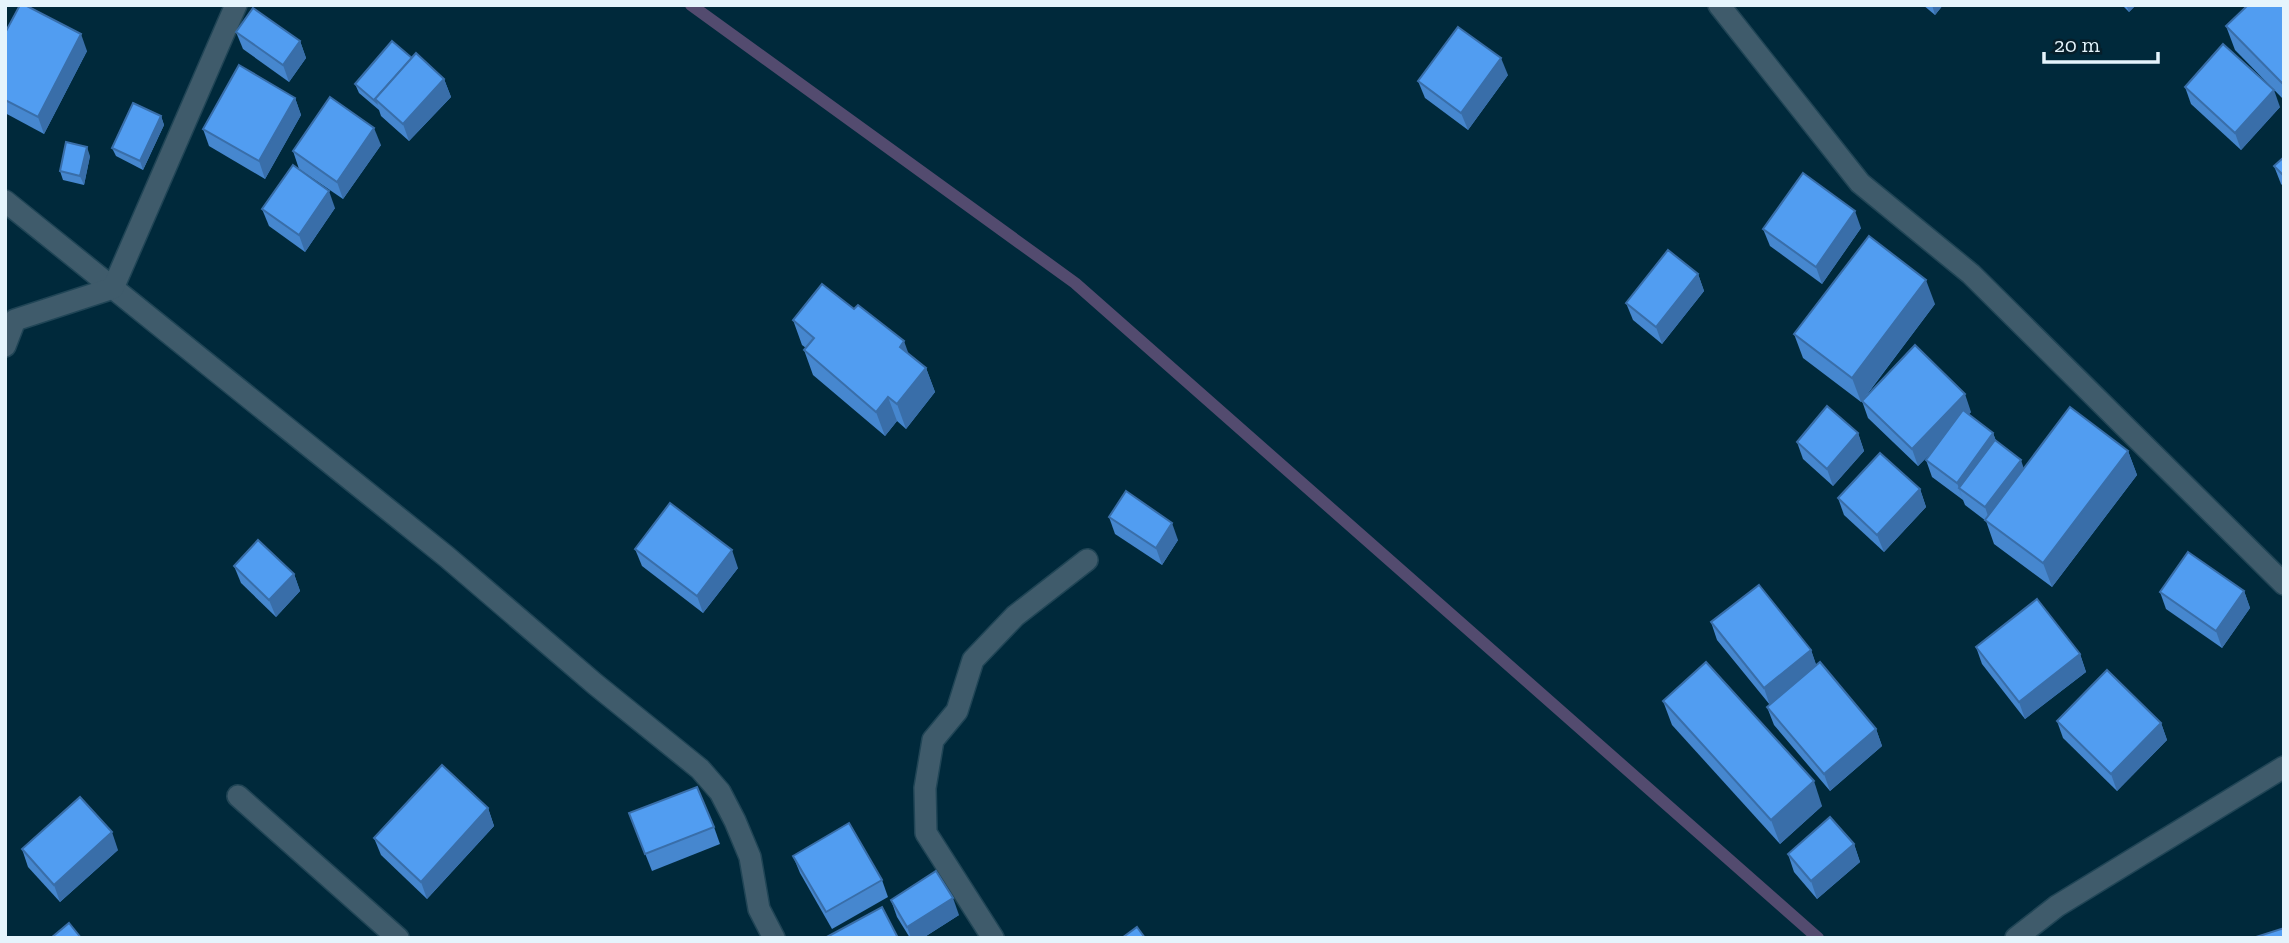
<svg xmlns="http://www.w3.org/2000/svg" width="2289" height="943" font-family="'Zilla Slab',serif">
	<rect width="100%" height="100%" fill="#00293b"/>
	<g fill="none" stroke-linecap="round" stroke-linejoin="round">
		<path stroke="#534b6f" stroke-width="12" d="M691,5L1075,283L1818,938"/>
		<defs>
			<g id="street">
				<path d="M1719,5L1860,183L1971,274L2284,584"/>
				<path d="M5,201L447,557L595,684L700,769L720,792L735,821L750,857L759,909L774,938"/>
				<path d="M5,346L15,320L113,288L236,5"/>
				<path d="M238,796L398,938"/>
				<path d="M993,938L926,833L925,788L933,740L957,711L973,660L1015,616L1087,560"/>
				<path d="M2016,938L2057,906L2284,767"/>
			</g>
		</defs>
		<use href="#street" stroke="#204556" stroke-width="24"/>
		<use href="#street" stroke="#3f5b6b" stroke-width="21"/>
	</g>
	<g fill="#4687cf">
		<path d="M1923,5H1943L1935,15Z"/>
		<path d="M2122,5H2136L2129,12Z"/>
		<path d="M2284,5V100L2235,50L2226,26Z"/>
		<path d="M236,32L300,41L306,58L289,82L243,49Z"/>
		<path d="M5,33L87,51L44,134L5,113Z"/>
		<path d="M412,58L444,79L451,97L409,141L381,116L379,110L359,93L355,84Z"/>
		<path d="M1508,75L1468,130L1425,98L1418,81Z"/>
		<path d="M2185,87L2280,107L2241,150L2191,104Z"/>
		<path d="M295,98L301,115L265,179L209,146L203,129Z"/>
		<path d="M161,116L164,125L143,170L116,156L112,148Z"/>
		<path d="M381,145L343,199L299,169L293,151Z"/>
		<path d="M90,156L84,185L63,180L60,171Z"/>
		<path d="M2284,157V187L2281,184L2274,166Z"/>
		<path d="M335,208L305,252L269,226L262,209Z"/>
		<path d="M1861,228L1822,284L1770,246L1763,229Z"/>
		<path d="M1698,274L1704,291L1662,344L1633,320L1626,303Z"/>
		<path d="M1935,304L1863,400L1971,412L1968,415L1993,433L1996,441L2024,469L2128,451L2137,475L2052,587L1994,544L1986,521L1965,505L1963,500L1932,477L1926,460L1930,454L1918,466L1868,418L1862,401L1861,402L1803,358L1794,334Z"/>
		<path d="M793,320L909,354L926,368L935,392L906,429L897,421L885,436L813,375L804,350L806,348L802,345Z"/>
		<path d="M1858,433L1864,451L1833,486L1803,459L1797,442Z"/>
		<path d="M1920,489L1926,507L1884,552L1844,515L1838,498Z"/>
		<path d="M1109,517L1178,540L1162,565L1115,534Z"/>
		<path d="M635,549L738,568L703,613L642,566Z"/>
		<path d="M234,566L294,574L300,591L276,617L241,583Z"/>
		<path d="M2244,591L2250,608L2222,648L2166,609L2160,592Z"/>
		<path d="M1711,622L1811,650L1816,665L1876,729L1882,746L1830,791L1774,725L1767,707L1770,705L1717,640Z"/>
		<path d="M1976,647L2080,654L2086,672L2025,719L1982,664Z"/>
		<path d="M1663,701L1822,806L1780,844L1672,725Z"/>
		<path d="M2057,721L2161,723L2167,740L2117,791L2063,738Z"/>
		<path d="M488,808L494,826L427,899L381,855L374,838Z"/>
		<path d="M629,813L714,827L720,844L652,871Z"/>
		<path d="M1854,844L1860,862L1817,899L1794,872L1788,854Z"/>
		<path d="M22,849L118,850L60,902L28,867Z"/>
		<path d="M793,856L882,880L888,897L832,929L800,873Z"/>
		<path d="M891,900L959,915L923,938H910L897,917Z"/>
	</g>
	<g fill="#396ea9">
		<path d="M1932,5H1943L1935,15Z"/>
		<path d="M2126,5H2136L2129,12Z"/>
		<path d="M81,34L87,51L44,134L38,117Z"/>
		<path d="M300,41L306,58L289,82L283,65Z"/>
		<path d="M1501,58L1508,75L1468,130L1461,113Z"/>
		<path d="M444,79L451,97L409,141L403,124Z"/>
		<path d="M2274,90L2280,107L2241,150L2235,133Z"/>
		<path d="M295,98L301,115L265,179L259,161Z"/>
		<path d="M161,116L164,125L143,170L140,161Z"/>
		<path d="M374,128L381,145L343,199L337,182Z"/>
		<path d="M87,147L90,156L84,185L80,176Z"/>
		<path d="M329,191L335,208L305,252L299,235Z"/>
		<path d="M1855,211L1861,228L1822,284L1816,267Z"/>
		<path d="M1698,274L1704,291L1662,344L1656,327Z"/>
		<path d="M1926,280L1935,304L1861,402L1852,378Z"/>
		<path d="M904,341L913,366L900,347Z"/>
		<path d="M926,368L935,392L906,429L897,404Z"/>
		<path d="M1965,394L1971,412L1918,466L1912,449Z"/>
		<path d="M888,397L897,421L885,436L876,412Z"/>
		<path d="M1858,433L1864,451L1833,486L1827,469Z"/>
		<path d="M1993,433L1999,450L1959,488L1963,500L1957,483Z"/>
		<path d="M2128,451L2137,475L2052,587L2043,563Z"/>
		<path d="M2021,460L2027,478L1991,525L1985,507Z"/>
		<path d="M1920,489L1926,507L1884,552L1877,535Z"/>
		<path d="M1172,523L1178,540L1162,565L1156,548Z"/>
		<path d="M732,550L738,568L703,613L697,596Z"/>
		<path d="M294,574L300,591L276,617L269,600Z"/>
		<path d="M2244,591L2250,608L2222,648L2216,631Z"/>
		<path d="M1811,650L1817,667L1770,706L1764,688Z"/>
		<path d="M2080,654L2086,672L2025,719L2019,702Z"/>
		<path d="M2161,723L2167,740L2117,791L2111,774Z"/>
		<path d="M1876,729L1882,746L1830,791L1824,774Z"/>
		<path d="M1814,781L1822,806L1780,844L1771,820Z"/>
		<path d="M488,808L494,826L427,899L421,882Z"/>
		<path d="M112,832L118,850L60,902L54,885Z"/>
		<path d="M1854,844L1860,862L1817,899L1811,881Z"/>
		<path d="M953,898L959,915L923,938H911L907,927Z"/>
	</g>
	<g fill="#519df1" stroke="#396ea9" stroke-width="2">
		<path d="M20,5H25L81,34L38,117L5,100V33Z"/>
		<path d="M2248,5H2284V85L2226,26Z"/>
		<path d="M253,8L300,41L283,65L236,32Z"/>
		<path d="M1458,27L1501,58L1461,113L1418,81Z"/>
		<path d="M392,41L412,58L375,99L376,102L355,84Z"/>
		<path d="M2223,44L2274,90L2235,133L2185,87Z"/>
		<path d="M416,53L444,79L403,124L375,99Z"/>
		<path d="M239,65L295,98L259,161L203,129Z"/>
		<path d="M330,97L374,128L337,182L293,151Z"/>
		<path d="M133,103L161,116L140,161L112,148Z"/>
		<path d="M66,142L87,147L80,176L60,171Z"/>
		<path d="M2284,157V176L2274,166Z"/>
		<path d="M293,165L329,191L299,235L262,209Z"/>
		<path d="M1803,173L1855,211L1816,267L1763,229Z"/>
		<path d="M1869,236L1926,280L1852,378L1794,334Z"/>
		<path d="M1668,250L1698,274L1656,327L1626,303Z"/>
		<path d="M822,284L854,309L858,305L904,341L900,347L926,368L897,404L888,397L876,412L804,350L814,338L793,320Z"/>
		<path d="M1915,345L1965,394L1912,449L1862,401Z"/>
		<path d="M1827,406L1858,433L1827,469L1797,442Z"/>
		<path d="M2070,407L2128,451L2043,563L1985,520Z"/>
		<path d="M1963,410L1993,433L1957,483L1926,460Z"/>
		<path d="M1995,440L2021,460L1985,507L1959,488Z"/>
		<path d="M1880,453L1920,489L1877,535L1838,498Z"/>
		<path d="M1126,491L1172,523L1156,548L1109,517Z"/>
		<path d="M670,503L732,550L697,596L635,549Z"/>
		<path d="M258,540L294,574L269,600L234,566Z"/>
		<path d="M2188,552L2244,591L2216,631L2160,592Z"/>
		<path d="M1759,585L1811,650L1764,688L1711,622Z"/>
		<path d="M2037,599L2080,654L2019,702L1976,647Z"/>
		<path d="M1706,662L1814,781L1771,820L1663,701Z"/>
		<path d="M1820,662L1876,729L1824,774L1767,707Z"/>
		<path d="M2107,670L2161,723L2111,774L2057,721Z"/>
		<path d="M442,765L488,808L421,882L374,838Z"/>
		<path d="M697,787L714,827L645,854L629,813Z"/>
		<path d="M80,797L112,832L54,885L22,849Z"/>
		<path d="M1830,817L1854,844L1811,881L1788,854Z"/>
		<path d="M849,823L882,880L826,912L793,856Z"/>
		<path d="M936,871L953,898L907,927L891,900Z"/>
		<path d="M882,907L898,938H825Z"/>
		<path d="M69,923L81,938H51Z"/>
		<path d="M1137,927L1145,938H1122Z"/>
		<path d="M2284,928V938H2253Z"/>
	</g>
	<rect width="2289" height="943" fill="none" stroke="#e5f4fc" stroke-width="14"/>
	<path d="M2044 52v10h114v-10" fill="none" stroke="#e5f4fc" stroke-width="3.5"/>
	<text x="2054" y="52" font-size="21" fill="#e5f4fc" stroke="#061e2a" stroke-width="5" paint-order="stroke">20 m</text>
</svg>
